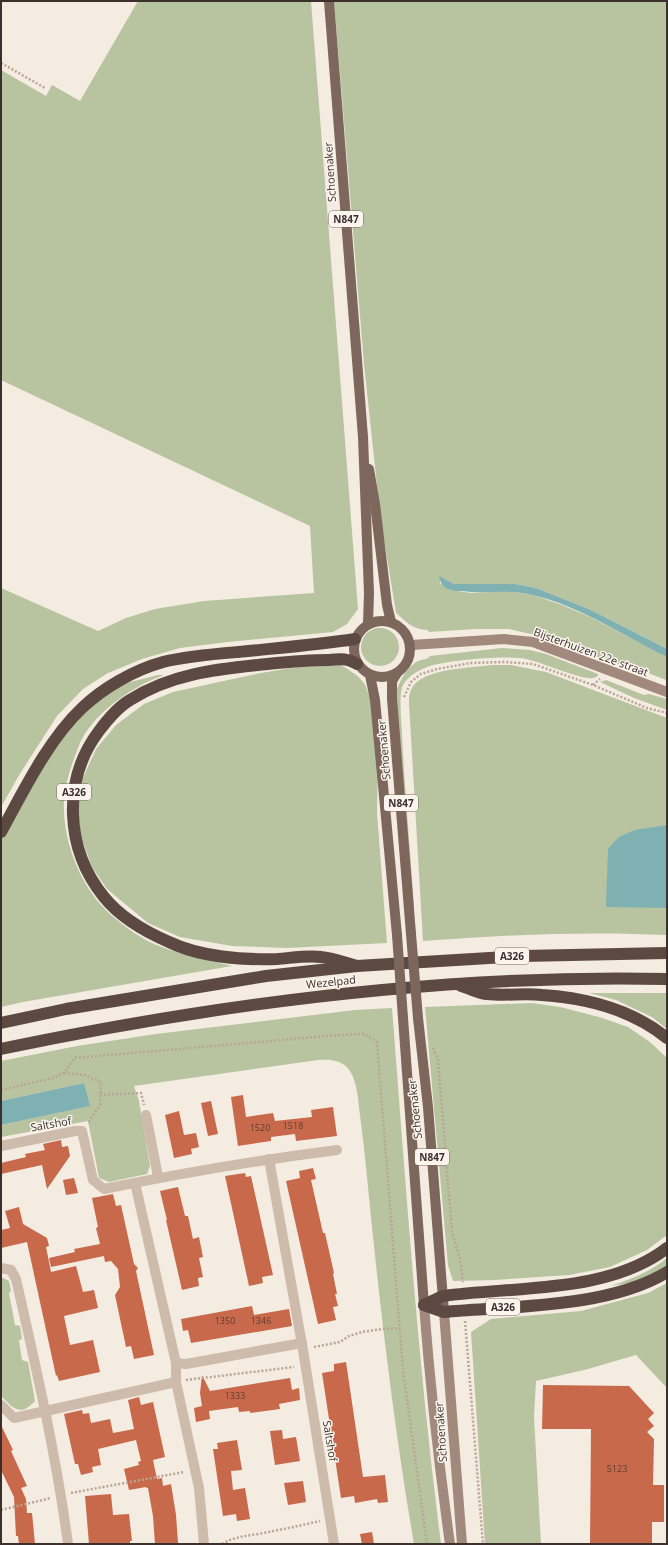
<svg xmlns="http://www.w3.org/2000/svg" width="668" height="1545" font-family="'Open Sans',sans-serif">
	<rect width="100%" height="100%" fill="#f4ebe1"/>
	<g fill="#b8c4a0">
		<path d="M138,1H311L358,609L347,624L333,632L228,642L180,648L142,659L108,673L83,689L57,716L21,772L1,807V588L98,631L126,618L155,609L204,601L314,593L310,526L1,380V70L46,96L52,85L80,101Z"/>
		<path d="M334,1H667V649L591,610L536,588L515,584H454L440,577V583L449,590L472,593L509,591L533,595L562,605L590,617L667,657V682L666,680L625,664L620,665L540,636L522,632L509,629H476L429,632L428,630C412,629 408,623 396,613L380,514L364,364Z"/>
		<circle cx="380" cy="647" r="19"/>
		<path d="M502,648L530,650L546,654L598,674V676C597,676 595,678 593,678C580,680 542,662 526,659C505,655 451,660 430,666C420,669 408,676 403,685C398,696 402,724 402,736C405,793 410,849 414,906L412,908L396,696C397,684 407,667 418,661C423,659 427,660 430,656Z"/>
		<path d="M341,665C349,670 358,675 364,683C368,689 367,695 372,700L378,759L377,813L387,943L287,948L232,946L180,937L148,923L107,889L92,867L81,837L78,812L82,780L96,749L116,725L144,704L173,692L261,673L303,666Z"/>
		<path d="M492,665H511L546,672L667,718V935C586,931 504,935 423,941L409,703C409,697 409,691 414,685C428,668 471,668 492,665Z"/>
		<path d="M158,675H164C133,686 98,710 82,739C79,744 77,751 75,756C70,770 65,785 64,800C62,840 80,888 111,915C125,927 141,939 159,946C182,955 208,960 232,966L23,1002L1,1007V837L62,736L87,709L109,692L130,682Z"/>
		<path d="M606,680L644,695L649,694L667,699V710L634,698L600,682Z"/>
		<path d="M589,993H667V1029L652,1017L616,1000Z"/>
		<path d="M532,1003L560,1007L599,1017L628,1027L650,1042L667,1058V1235L647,1250L610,1267L569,1275L495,1280L453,1281L448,1265L425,1007Z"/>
		<path d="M392,1008C406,1187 418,1366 441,1544H414C396,1439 383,1333 372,1227C368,1189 365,1152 360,1115C358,1101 358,1084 350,1071C343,1060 330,1059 318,1060L134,1086L139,1101L150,1166L147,1174L109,1182L99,1178L88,1121L1,1137V1125L89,1106L84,1083L1,1101V1061L77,1046L156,1034L355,1010Z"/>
		<path d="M667,1258V1270L630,1283L611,1286C631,1279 650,1272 667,1258Z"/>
		<path d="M1,1277L9,1281L11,1291L9,1293L15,1325L20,1326L22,1339L19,1340L22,1360L28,1362L35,1401C20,1417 14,1409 1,1396Z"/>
		<path d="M667,1283V1388L636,1355L588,1369L536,1381L534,1417L541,1544H485L471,1332L491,1319L581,1311L648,1293Z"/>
	</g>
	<g fill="#7fb0b2">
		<path d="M439,576L454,584H515L536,588L591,610L667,649V657C621,635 573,601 522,593C502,590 482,594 462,591C458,591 453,591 450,590C443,588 440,582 439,576Z"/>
		<path d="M667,825V908L606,907L608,849L619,837L635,830Z"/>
		<path d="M84,1083L90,1106L1,1125V1101Z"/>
	</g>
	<g fill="#c8694b">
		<path d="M243,1095L246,1117L273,1113L275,1121L312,1117L311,1110L333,1107L337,1136L296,1141L295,1134L271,1137V1141L238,1146L231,1097Z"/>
		<path d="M211,1101L218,1134L208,1136L201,1103Z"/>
		<path d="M179,1111L184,1135L196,1133L199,1147L191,1149L192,1154L174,1158L165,1115Z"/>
		<path d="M61,1140L62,1147L68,1146L70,1156L47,1189L42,1165L1,1174V1163L26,1157L25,1154L45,1150L43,1144Z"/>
		<path d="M313,1168L316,1179L311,1180L323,1233H325L334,1273L333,1274L337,1294H335L338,1306L333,1307L336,1320L318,1324L286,1181L300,1178L299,1171Z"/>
		<path d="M245,1173L246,1177L251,1176L273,1275L262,1277L263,1283L249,1286L225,1176Z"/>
		<path d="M74,1178L78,1193L66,1195L63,1180Z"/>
		<path d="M178,1187L185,1216H188L193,1239L199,1237L203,1257L199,1258L203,1277L198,1278L199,1286L182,1290L166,1220H167L160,1191Z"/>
		<path d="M113,1194L116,1206L121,1205L134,1264L138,1268L136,1271L154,1355L134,1359L131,1346L126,1347L115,1295L120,1287L118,1269L111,1261L105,1262L104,1256L51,1267L49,1258L75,1252L74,1249L100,1244L96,1228L98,1227L92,1198Z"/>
		<path d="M19,1207L23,1224L47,1238L49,1246L46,1247L51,1272L76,1266L83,1292L94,1290L98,1308L64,1316L70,1345L93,1340L100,1372L59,1381L57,1375L56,1376L27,1242L1,1248V1230L10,1228L5,1211Z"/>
		<path d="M252,1306L254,1315L289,1309L292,1326L191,1343L188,1330L183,1331L181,1319Z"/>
		<path d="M346,1362L363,1477L385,1475L388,1502L378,1503L377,1499L355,1503L354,1496L341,1498L322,1373L334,1371V1364Z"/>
		<path d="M202,1375L210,1391L290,1378L292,1390L299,1388L300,1400L279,1404L280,1409L250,1413V1411L239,1412L238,1407L209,1411L210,1419L196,1422L194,1408L202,1406L200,1393Z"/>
		<path d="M543,1385L629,1386L654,1413L648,1419L654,1426L647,1432L654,1439L653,1485H664V1522H652V1544H590L591,1429H542Z"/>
		<path d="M139,1397L141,1405L153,1402L165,1457L153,1460L157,1479L162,1478L163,1486L171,1484L176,1515L178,1543L155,1544L153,1516L148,1488H147L146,1487L129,1490L124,1469L139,1465L138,1462L141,1461L136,1440L98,1449L101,1465L92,1467L93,1472L81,1475L78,1464H75L64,1414L82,1410L83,1414L89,1413L91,1423L110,1419L113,1433L134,1429L128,1400Z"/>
		<path d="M1,1425L13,1450L11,1451L27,1486L21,1488L26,1499L27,1513H32L35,1544H19L18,1536H16L14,1497L1,1470Z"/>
		<path d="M282,1430L283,1439L296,1437L300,1461L275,1465L270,1431Z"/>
		<path d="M237,1440L242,1470L231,1471L233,1490L245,1488L250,1519L237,1521L236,1514L223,1516L213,1449H218L217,1443Z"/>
		<path d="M303,1481L306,1502L288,1505L284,1483Z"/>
		<path d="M111,1494L113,1515L129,1514L132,1541H130V1544H89L85,1496Z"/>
		<path d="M372,1532L374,1544H362L360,1534Z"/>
	</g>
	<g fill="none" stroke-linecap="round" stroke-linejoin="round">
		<g stroke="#b9a596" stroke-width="2.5" stroke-dasharray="2 2" stroke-linecap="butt">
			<path d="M1,63L45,88"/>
			<path d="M593,685L600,679"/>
			<path d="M404,697L411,682L421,674L437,669L471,663L505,662L533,664L593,685L647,708L667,713"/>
			<path d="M433,1048L438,1060L452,1232L460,1259L463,1282"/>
			<path d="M64,1073L85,1075L101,1082L100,1105L88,1123"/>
			<path d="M1,1090L53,1078L64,1073L75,1058L339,1035L364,1034L377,1042L403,1370L427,1544"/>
			<path d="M100,1095L141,1093L144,1105"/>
			<path d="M465,1321L483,1544"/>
			<path d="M314,1347L340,1342L349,1336L362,1332L382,1329L400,1328"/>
			<path d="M186,1380L294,1367"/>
			<path d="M71,1493L184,1472"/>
			<path d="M1,1510L51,1498"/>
			<path d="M222,1544C234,1537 245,1536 258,1534C279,1530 299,1526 320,1521"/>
		</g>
		<g stroke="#cdbbac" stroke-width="10">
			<path d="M146,1115L158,1177"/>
			<path d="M1,1146L75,1131H82L93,1180L104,1189C182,1173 259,1160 337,1150"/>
			<path d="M269,1159L303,1350L334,1544"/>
			<path d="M135,1183L176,1363V1382L199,1488L204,1544"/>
			<path d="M1,1268L11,1270L16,1279C36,1367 56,1454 68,1544"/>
			<path d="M176,1363L186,1364L302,1343"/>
			<path d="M1,1405L14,1418L176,1382"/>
		</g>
		<g stroke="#a18a7d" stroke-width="10">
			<path d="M411,645L504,639L533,642L667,692"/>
			<path d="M424,1305C430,1385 439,1465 450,1544"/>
			<path d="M444,1312L462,1544"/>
		</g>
		<g stroke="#7d675c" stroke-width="10">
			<path d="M329,1L363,437L369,593L368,624"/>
			<path d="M369,469L375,504L387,605L391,622"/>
			<circle cx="382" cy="649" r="28"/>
			<path d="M397,673L392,681V699L411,934"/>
			<path d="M370,675L375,700L397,935"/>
			<path d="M403,1018L424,1305"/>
			<path d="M418,1018L428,1107L444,1312"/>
		</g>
		<g stroke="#5c4a42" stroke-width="12">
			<path d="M1,832C23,792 48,740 82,708C103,688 134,670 163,662C187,656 213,654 238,652C277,648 316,645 355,639"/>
			<path d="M357,966C345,963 333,958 321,957C308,955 291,958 277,959C244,960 200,957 169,942C146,932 120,917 104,897C65,849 62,780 99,731C108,719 118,707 130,700C172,673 219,669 267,664C287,662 308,660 329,660C335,660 342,658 347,660C351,660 354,663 357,664"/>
			<path d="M461,986C469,988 479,994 487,994C506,996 524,993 542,995C588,998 631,1009 667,1038"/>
			<path d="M1,1023L66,1009L266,976L357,966L523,956L667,953"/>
			<path d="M1,1049C220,1003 443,974 667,979"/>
			<path d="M424,1305L443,1296C514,1286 608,1294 667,1248"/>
			<path d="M424,1305L444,1312C511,1306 609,1308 667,1272"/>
		</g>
		<g stroke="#7d675c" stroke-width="10">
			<path d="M411,934L418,1018"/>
			<path d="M397,935L403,1018"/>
		</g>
	</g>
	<g text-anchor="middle" stroke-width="3" stroke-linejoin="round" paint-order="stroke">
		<g font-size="9" fill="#5e3e33">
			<text x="293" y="1129">1518</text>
			<text x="260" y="1131">1520</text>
			<text x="225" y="1324">1350</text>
			<text x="261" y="1324">1346</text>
			<text x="235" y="1399">1333</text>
			<text x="617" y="1472">5123</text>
		</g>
		<g fill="#fbf5ee" stroke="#756b66" stroke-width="1">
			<rect x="329" y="211" width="34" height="16" rx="3"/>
			<rect x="57" y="784" width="34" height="16" rx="3"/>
			<rect x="384" y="795" width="34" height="16" rx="3"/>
			<rect x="495" y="948" width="34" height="16" rx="3"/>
			<rect x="415" y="1149" width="34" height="16" rx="3"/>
			<rect x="486" y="1299" width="34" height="16" rx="3"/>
		</g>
		<g font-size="10" font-weight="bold" fill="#3b302b">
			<text x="346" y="223">N847</text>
			<text x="74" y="796">A326</text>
			<text x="401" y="807">N847</text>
			<text x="512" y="960">A326</text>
			<text x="432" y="1161">N847</text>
			<text x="503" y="1311">A326</text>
		</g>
		<g font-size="11" fill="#3b302b" stroke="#fbf5ee">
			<text transform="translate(330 172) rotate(-94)" y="4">Schoenaker</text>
			<text transform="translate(591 652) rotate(20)" y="4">Bijsterhuizen 22e straat</text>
			<text transform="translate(384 750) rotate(-95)" y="4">Schoenaker</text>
			<text transform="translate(331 982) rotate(-6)" y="4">Wezelpad</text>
			<text transform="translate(415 1109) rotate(-96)" y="4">Schoenaker</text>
			<text transform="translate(51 1124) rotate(-10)" y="4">Saltshof</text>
			<text transform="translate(441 1432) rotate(-94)" y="4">Schoenaker</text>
			<text transform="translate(330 1441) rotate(81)" y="4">Saltshof</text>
		</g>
	</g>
	<rect width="668" height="1545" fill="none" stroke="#3b302b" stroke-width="4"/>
</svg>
